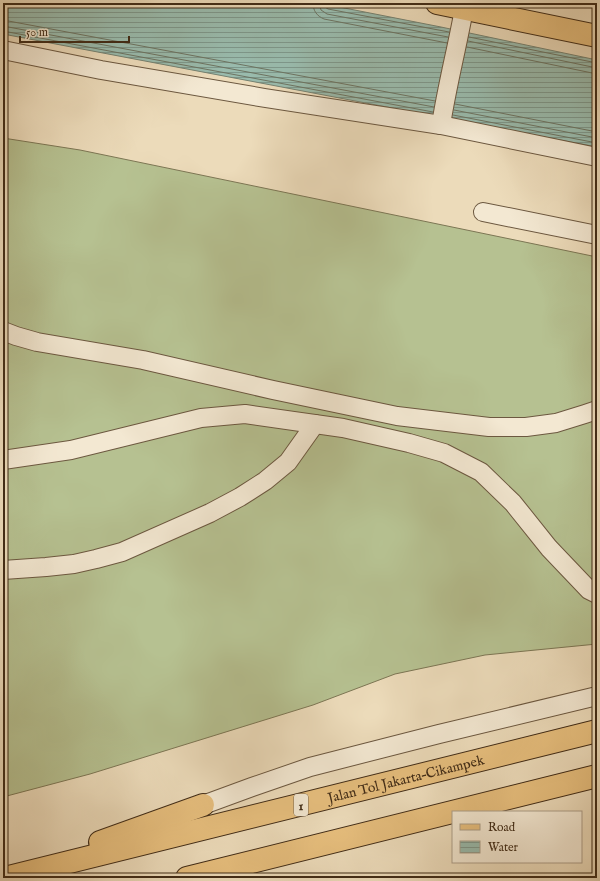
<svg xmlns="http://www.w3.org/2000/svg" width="600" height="881" font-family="'IM FELL English',serif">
	<defs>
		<pattern id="water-rules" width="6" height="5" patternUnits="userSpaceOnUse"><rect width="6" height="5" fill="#99bbad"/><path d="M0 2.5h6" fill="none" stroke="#7e988c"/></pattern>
	</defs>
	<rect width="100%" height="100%" fill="#ecdbba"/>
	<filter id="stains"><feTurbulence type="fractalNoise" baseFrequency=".005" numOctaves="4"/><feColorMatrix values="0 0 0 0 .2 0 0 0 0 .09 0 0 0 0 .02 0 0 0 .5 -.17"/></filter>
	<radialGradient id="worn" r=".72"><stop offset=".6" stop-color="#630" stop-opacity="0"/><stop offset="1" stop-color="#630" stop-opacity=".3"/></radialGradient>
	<path fill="#b6c191" stroke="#7c7654" d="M3,138L80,150L597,257V644L485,655L395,674L313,705L90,774L3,797Z"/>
	<path fill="url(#water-rules)" stroke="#768271" d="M3,3H319L441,27L597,60V147L3,34Z"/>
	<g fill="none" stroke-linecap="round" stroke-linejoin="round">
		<g stroke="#6d7462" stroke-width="1">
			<path d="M313,3C313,11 317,16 324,19L447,43"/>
			<path d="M319,3L321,10L327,14L448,37"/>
			<path d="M324,3L325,7L328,9L449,32"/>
			<path d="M3,20L435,101"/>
			<path d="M3,26L434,107"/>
			<path d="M3,31L433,112"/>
			<path d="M469,37L597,63"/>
			<path d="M468,41L597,68"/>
			<path d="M467,47L597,74"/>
			<path d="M455,104L597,132"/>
			<path d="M454,110L597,138"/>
			<path d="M453,115L597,143"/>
		</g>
		<defs>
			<g id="minor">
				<path d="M3,50L101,70L265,98L441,125L597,157"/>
				<path d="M441,125C447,86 457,48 464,9"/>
				<path d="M483,212L597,235"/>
				<path d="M3,331L16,336L37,342L143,360L273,390L397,416L489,427H526L556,423L585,414L597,410"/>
				<path d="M3,460L71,450L201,418L245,414L343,428L409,443L444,453L481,472L513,503L549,548L589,590L597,594"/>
				<path d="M3,570L46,567L74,564L96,559L122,552L210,513L240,497L265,481L288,462L315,424"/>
				<path d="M203,805L252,787L310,767L439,734L597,696"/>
			</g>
			<path id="major" d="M437,3L597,36"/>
			<g id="highway">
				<path d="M100,842L203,805"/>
				<path id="s1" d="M5,878L597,731"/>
				<path d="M187,878L597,776"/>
			</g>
		</defs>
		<use href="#minor" stroke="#6c5840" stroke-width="20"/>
		<use href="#major" stroke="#412c17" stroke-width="24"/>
		<use href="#highway" stroke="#412c17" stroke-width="24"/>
		<use href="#minor" stroke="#f3e8d2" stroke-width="18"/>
		<use href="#major" stroke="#e6be7d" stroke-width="22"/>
		<use href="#highway" stroke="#e6be7d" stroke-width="22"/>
	</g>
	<g text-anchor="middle" stroke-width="3" stroke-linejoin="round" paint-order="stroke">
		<rect fill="#f3e8d2" stroke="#76644f" stroke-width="1" x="294" y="794" width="14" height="22" rx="3"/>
		<g font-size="13" font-weight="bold" fill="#412c17">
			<text x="301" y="810">1</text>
		</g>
		<g font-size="14" fill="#412c17" stroke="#f3e8d2">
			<text dy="5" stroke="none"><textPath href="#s1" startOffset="413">Jalan Tol Jakarta–Cikampek</textPath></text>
		</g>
	</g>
	<rect width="600" height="881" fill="none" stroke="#ecdbba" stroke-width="16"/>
	<rect x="4" y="4" width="592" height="873" fill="none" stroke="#412c17" stroke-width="2"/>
	<rect x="8" y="8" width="584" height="865" fill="none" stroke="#412c17"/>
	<rect x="452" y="811" width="130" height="52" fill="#f3e8d2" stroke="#ac9d87"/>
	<rect x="460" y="824" width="20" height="6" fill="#e6be7d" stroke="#ac9d87"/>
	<text x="488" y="831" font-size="12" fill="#412c17">Road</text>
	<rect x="460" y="841" width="20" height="12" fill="url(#water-rules)" stroke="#ac9d87"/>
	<text x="488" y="851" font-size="12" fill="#412c17">Water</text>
	<path d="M20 36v6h109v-6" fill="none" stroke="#412c17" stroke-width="2"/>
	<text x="26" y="36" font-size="12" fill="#412c17" stroke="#f3e8d2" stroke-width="3" paint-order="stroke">50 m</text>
	<rect width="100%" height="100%" filter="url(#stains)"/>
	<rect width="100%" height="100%" fill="url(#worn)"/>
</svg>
